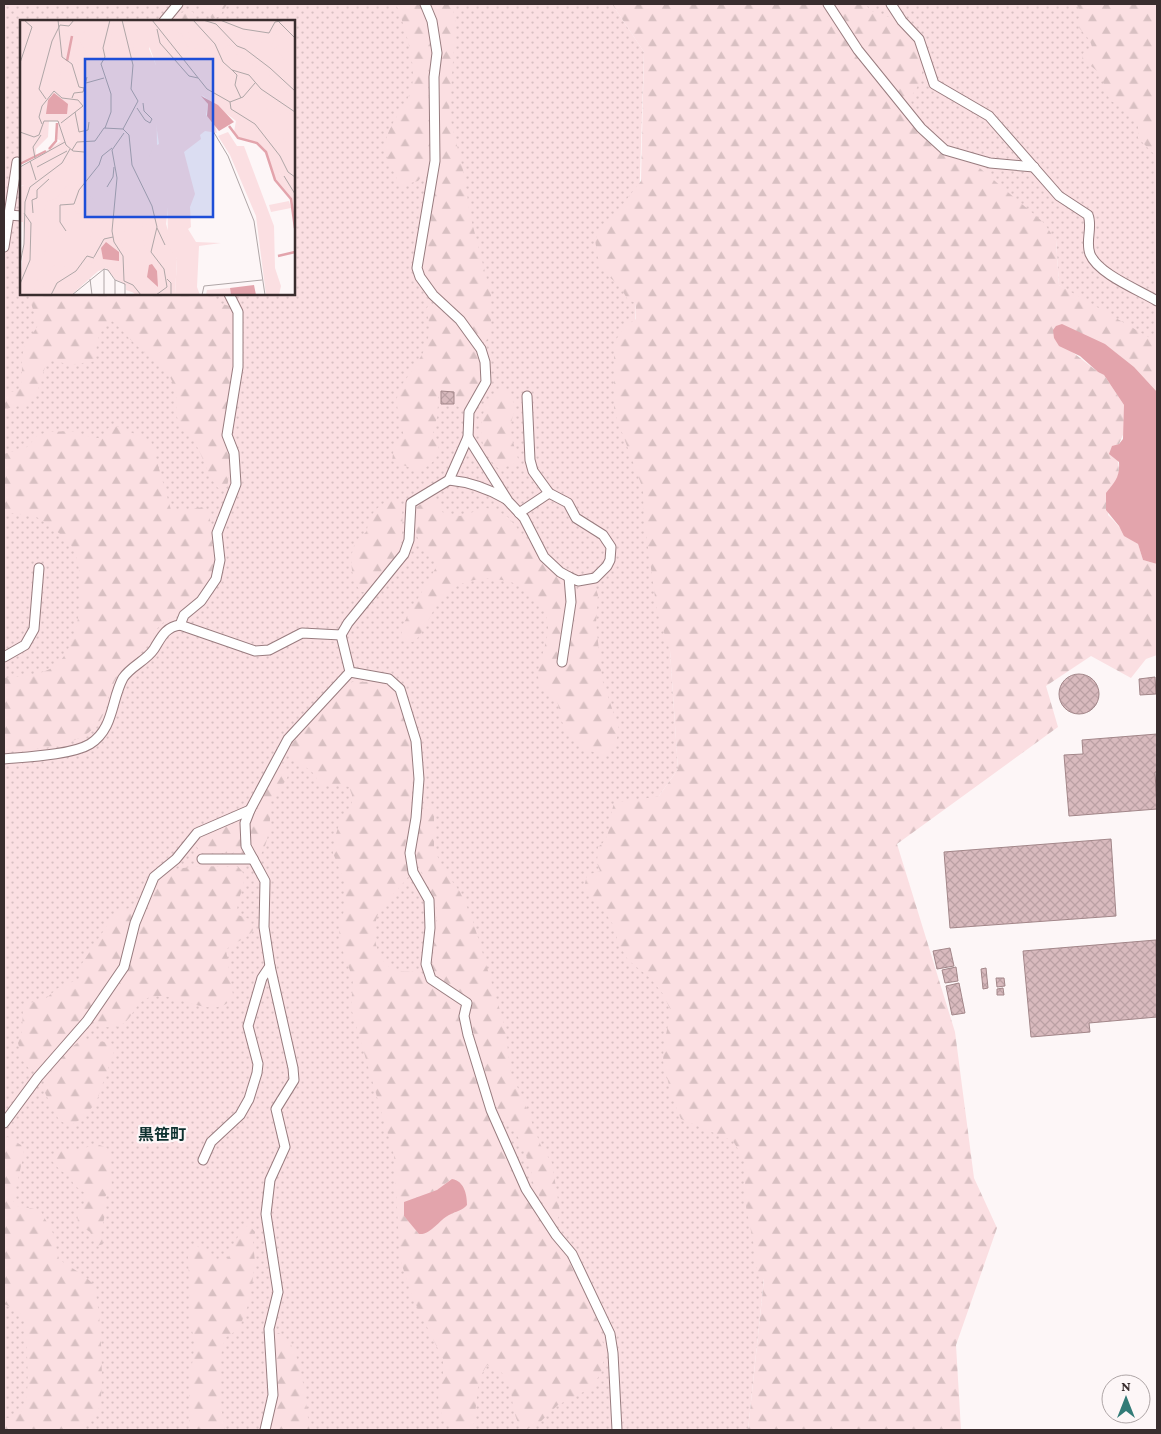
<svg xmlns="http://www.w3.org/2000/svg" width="1161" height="1434" font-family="'Crimson Pro','Noto Sans JP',serif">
	<defs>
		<pattern id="grass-dots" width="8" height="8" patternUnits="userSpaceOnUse" patternTransform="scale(1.25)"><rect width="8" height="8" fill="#fbdfe2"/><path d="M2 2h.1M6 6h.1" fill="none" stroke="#d8c0c2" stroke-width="1.8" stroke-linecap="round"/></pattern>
		<pattern id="forest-firs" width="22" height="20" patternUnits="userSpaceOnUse" patternTransform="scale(1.25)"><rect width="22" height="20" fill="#fbdfe2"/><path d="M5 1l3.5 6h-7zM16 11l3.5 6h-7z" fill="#d8c0c2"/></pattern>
		<pattern id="building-cross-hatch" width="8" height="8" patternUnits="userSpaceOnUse" patternTransform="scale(1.25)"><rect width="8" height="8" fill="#d9babe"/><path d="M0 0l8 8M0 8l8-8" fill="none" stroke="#bba0a4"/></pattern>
	</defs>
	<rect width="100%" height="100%" fill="#fdf6f7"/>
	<g fill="url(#grass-dots)" fill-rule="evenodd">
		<path d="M4,4H612L644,52L634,362L670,651L678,769L659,796L774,1183L748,1430H4ZM21,21H294V294H21Z"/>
		<path d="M825,4H1157V353L1059,285L1056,240L946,152Z"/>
	</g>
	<g fill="url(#forest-firs)" fill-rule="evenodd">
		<path d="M205,4H227L220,16L212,19L206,12Z"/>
		<path d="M396,4H421L429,23L432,44L428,84L431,150L429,168L418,181L400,186C396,175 387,161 386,150C383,126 408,108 412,86C417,65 404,24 396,4Z"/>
		<path d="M431,4H452L456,24L449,113L464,174L470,215L491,295V335L488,341L482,342C475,332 469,322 461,314C445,296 427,288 422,263L442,51L440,32Z"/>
		<path d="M612,4H825L946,152L975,164L1043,222L1056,240L1059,285L1157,342V392C1136,376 1122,351 1096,341L1071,351L1098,372L1104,375L1124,405L1125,430L1119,444L1115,445C1116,461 1126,476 1109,489L1108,515C1121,527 1122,534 1138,544L1143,560L1157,564V655L1146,659L1131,678L1091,656L1046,686L1058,727L897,844L955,1032L974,1178L997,1228L956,1345L961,1430H748L764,1279L757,1275L754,1246L746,1206L744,1159L733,1141L681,1119L672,1097L663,1061L664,1044L671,1011L663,994L650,978L628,960L617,941V931L601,906L589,896L584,888L587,875L600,871L597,863L598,847C613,837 608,819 614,804C629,798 644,800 659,796L678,769L670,651L657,611L644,519L643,489L614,411V343L624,327L636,319V303L628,300L619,285L608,276L598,258L595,240L602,225L619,209L641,181L644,52Z"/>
		<path d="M832,4H866C870,15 886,14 895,20C913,33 929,59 920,81C917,88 911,99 904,102L860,48Z"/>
		<path d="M1077,4H1157V157L1138,138V125L1127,110L1111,101L1106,93L1101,74L1082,59L1083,53L1092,47C1090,36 1079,32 1076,21L1081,16Z"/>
		<path d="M186,11L193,12L197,21H172L179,14Z"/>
		<path d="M28,294H211L220,303L229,306L234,315L235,365L223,431L231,465L227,487L218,488C206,473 204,458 195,443C192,437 183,433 180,426C173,413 179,398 174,385C166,365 148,357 134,343C126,336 122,329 112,321C97,331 96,344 96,361L70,365L52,360L47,361C36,392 42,403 4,409V393L18,391C25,380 20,365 23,352C25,341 33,335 38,325Z"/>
		<path d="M430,304L436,305C454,323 489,350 480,379C477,389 471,399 467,408L462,409L457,406L455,390L439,391L437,417L433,432C444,451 439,461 419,471L392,461L394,447L404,438C402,423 394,407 398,392C399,387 405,381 408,376C424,354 435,337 426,309Z"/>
		<path d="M503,386L516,406L509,429L519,462L499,469C480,453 476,426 487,404C490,398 498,392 503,386Z"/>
		<path d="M116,426L151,441L171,510L182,511L203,507C213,518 211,529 212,543C213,549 216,555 216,561C215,592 185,607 164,622C152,631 146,648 136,659C130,665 121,669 117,677C104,697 110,718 88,733C64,749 32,750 4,750V678C20,676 41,676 55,666C82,646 90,567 68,541C62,535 41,518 34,516C25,514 13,514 4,512V454L27,447L37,436L47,432L71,431L94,438H102L108,428Z"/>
		<path d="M395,499L402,505C404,556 400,554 367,591L362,592C350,582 348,552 357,540C359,537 364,535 366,532C368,529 367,524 369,520C372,511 385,500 395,499Z"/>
		<path d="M429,499H437L441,503L442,512L460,516L486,508L498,511L509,518L543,561L565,582L568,589L558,665L565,666L571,639L576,592L579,587L594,583L598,595L596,623L602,679L619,729L615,747L606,755C584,752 567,739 560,716C559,711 559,703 555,698C549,691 538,686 538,675C538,659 552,637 547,619C535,575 471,565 442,598C432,610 426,627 416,640L412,642C402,638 401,636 402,626L438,564C417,544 412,535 418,506Z"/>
		<path d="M352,682H378L387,685L397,694L415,752L410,821L405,846L409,876C400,888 386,900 379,912C370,929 375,964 396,970C403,972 413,971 420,971L432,986L460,1005L462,1032L487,1114L521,1191L566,1255L598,1322L605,1352L601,1373L591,1388L558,1405L536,1426L523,1430C507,1410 517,1387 501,1372C498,1369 491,1367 487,1365L479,1379L474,1423L470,1430H455L446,1424L438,1405L439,1388L443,1375V1359L413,1299L400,1259L394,1155L351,1008L353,979L341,946L339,929L345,907L346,885L333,853L336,834L341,819L352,809V795L349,787L338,784L321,786C318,781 316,776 312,772C302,762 288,765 289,747L325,705ZM450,1180L460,1211L451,1214L419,1234L404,1216V1202L437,1190Z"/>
		<path d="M280,767L289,771C286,788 274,788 270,801C268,808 271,813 270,820C269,831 267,845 261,854L253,852C243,819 259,801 273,772Z"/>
		<path d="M428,803L434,805V849L444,870L460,892L472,918L505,1027L511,1075L521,1094L541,1146L552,1163L560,1212L557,1221L547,1213L532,1180L531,1167L518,1137L495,1105L469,1017L472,1003C460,987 442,987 432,967L437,910L432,894L415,858L422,805Z"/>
		<path d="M241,823L242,846L233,853H201L195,844C202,829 227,825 241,823Z"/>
		<path d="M200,866L238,867C254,879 233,899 238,915L249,919L253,930C246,941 234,941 226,950L233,995C222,1022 181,997 162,996C131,995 138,1020 116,1027C112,1028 105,1027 101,1027L94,1019L129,968L142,917L152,891L161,876L175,869Z"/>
		<path d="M130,908L136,910L120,967L83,1019L37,1072L30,1070L23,1061L18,1043L22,1031L23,1009L28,1003L44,1000L58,988L81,978V965L116,912Z"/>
		<path d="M83,1039L111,1043L115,1049L97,1100L85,1117L69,1126L59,1120L44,1091V1079L66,1051Z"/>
		<path d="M8,1137L21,1145L24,1153L13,1201L17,1206L40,1210L54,1235L58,1258C68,1267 83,1273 92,1283C101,1293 105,1394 99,1408C94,1416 85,1424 78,1430H4V1419C8,1418 15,1417 19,1414C34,1403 25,1337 25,1318L17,1310L4,1304V1138Z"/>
		<path d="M97,1144L107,1148L111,1156L110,1171L112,1185L105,1197L106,1209L101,1234L103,1244L97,1246L90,1232L78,1224L77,1209L85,1203L86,1194L74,1185L70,1177L60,1170L52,1161L57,1151L78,1150Z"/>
		<path d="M249,1225L255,1232L253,1243L255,1262L250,1300L239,1329L225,1338L219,1363L220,1402L225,1428V1430H189V1384L195,1344L191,1326L188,1254L194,1244L218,1260H227L241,1230Z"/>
		<path d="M278,1333C303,1341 306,1408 310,1430H270L276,1395L274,1338Z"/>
	</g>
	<g fill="#e3a4ac">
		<path d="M1062,324L1105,344L1134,367L1157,392V564L1143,560L1138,544L1124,536L1119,526L1106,510V493C1115,482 1120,477 1119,462L1109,454L1112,446L1119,444L1123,439L1124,405L1104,375L1098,372L1080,356L1059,346L1054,338L1053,330L1056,326Z"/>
		<path d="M452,1179C464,1181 467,1194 467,1205C462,1211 456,1211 449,1215C439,1220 431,1235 419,1234L404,1216V1202L437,1190Z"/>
	</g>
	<g fill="url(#building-cross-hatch)" stroke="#a28689">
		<path d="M441,391L454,392V404H441Z"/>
		<circle cx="1079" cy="694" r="20"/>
		<path d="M1155,677L1156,694L1140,695L1139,679Z"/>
		<path d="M1157,734V772H1155L1157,809L1069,816L1064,755L1083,754L1082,740Z"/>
		<path d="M1111,839L1116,916L950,928L944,852Z"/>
		<path d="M1156,940L1157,1017L1089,1023L1090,1032L1031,1037L1023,951Z"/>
		<path d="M950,948L954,966L937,969L933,951Z"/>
		<path d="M956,967L958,981L945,983L942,970Z"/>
		<path d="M986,968L988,988L983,989L981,969Z"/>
		<path d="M996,978H1004L1005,986L997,987Z"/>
		<path d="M959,983L965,1013L952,1015L946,986Z"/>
		<path d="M1003,988L1004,995H997V989Z"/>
	</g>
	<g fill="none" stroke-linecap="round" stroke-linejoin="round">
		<defs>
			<g id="lane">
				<path d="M425,4L432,21L437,53L434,77L435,161L417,268L420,277L433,295L460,320L481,349L485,362L486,382L469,412L468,437L449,480L411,503L409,540L404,554L348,623L341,635L350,672L389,679L400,689L416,741L419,779L416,818L410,853L413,872L429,900L430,928L426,964L431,979L467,1003L464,1016L468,1035L491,1110L526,1189L556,1235L572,1254L610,1334L613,1353L617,1430"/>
				<path d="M828,4L858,50L921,128L945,150L990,163L1034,167"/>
				<path d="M891,4L902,21L919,39L934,84L989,116L1059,196L1088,215C1093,227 1085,241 1090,254C1098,274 1139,290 1157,301"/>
				<path d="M164,21L178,4"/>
				<path d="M9,215L21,216"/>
				<path d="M4,247L17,162"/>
				<path d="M468,437L508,501L524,518L544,557L560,572L569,577L578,581L595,578L607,566L610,560L611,547L603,535L576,518L568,503L549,493L533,471L530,460L527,396"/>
				<path d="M449,480C470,482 487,488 506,499"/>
				<path d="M519,513L549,493"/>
				<path d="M180,625L184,615L201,601L216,579L220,560L217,533L236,484L234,453L227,435L238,367V312L229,294"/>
				<path d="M4,657L25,645L34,629L39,568"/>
				<path d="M562,662L571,602L569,577"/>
				<path d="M4,759C25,757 72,755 90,744C114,729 111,700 123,678C131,666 146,661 154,649C161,638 165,627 180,625L255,651L269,650L302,633L341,635"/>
				<path d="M202,859H253"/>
				<path d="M4,1123L38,1077L87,1021L124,967L135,923L154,877L176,859L197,833L250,810"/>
				<path d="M203,1160L211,1142L240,1115L249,1099L257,1073L258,1064L248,1026L262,978L270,966"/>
				<path d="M265,1430L273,1395L269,1329L278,1292L266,1214L270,1180L285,1147L276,1109L294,1080L293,1068L270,966L264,927L265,881L246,846L245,823L250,810L288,739L350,672"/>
			</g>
		</defs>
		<use href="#lane" stroke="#987c7f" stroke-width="11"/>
		<use href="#lane" stroke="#fff" stroke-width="9"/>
	</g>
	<g text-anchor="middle" stroke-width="4.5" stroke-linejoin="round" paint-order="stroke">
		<g font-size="16" font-weight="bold" fill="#0e312f" stroke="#fdf6f7">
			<text x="162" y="1140">黒笹町</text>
		</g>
	</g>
	<g transform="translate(20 20)">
		<rect width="275" height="275" fill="#fdf6f7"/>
		<path d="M0,0H275V179L260,155L256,140L221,101L183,74L138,21L136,9L129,29L136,45L137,127L150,169L146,204L157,239L155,275H116L86,248L78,251L51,275H0L4,217L3,202H0V167L4,165L0,166V148L41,121L37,119L38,101H29L28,117L16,129V135L0,144ZM269,181L271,188L251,192L249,185ZM210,268L211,275H186L187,270Z" fill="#fbdfe2"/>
		<path d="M72,0L63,14V20L58,19L62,16L57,13L61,10L59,2ZM85,0H94L88,41L84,28L90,10L87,15H82L86,9ZM123,0H131L135,5L140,16L166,45L164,51L180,64L181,71L219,99L233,104L259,135L262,148L275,157V162L259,153L275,179V201L272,180L255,161L245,129L235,122L218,117L214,112L216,101L182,75L188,84L186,95L195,104L197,113L185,111L180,115L181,119L164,132L175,174L170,187L171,207L168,209L176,222L201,223L179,226L177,267L180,275H155L157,239L143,218L148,216L147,167L140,162L139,150L129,137L133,127L139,124L133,84L135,73L130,66L135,59L136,45L127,20V3ZM144,0L157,2L168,11L170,20L193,35L201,48L214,59L219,78L215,76L212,79L209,75L204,77L207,64L191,56L182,36L172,25L167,27L162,14L157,12V15ZM174,0L185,1L183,5L205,15L204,20L210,21L211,25L227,31V37L230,35L247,47L257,63L263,61L272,71L275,75V80L245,51L224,41L215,33L217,29L208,25L203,29ZM191,0L250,14L257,2L265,11L255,15L251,27L254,29L259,25L275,36V53L258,32L242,26L241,22L211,13ZM0,1L10,4L11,12L0,42ZM104,4L113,22L119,77L112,69L113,43ZM30,8L38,10V39L41,43L38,50L41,53L25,78L20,67L23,71L27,69L24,58L31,20L27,12ZM31,21L18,69L24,81L18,88L15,80L10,102L5,109L13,116L0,111L7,87L4,78L7,70H14L13,57L23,45V30ZM60,22L66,31L59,59L55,53L59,43L49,39L52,24ZM81,48L90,73V93L78,75L76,79L64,84L60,76L53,78L54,74H59L67,82L70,65L73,58L79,57ZM215,51L228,57L229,67L222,77L216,65V60L220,64L222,57ZM237,71L248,81L266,87L268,93L275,94V102L267,106L269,114L275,117V133L274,128L271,129L252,104L253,100L261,95L240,86ZM49,79L52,83H58L60,88L54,89L48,100L40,101L38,95H45ZM78,86L89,101L76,119L54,121L51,128L47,126L42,112L50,107L54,94L57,114L69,113L72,111L73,100L59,92ZM111,95H120L130,103L132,122L125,115L122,103L109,109L113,101ZM208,112L217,126H224L254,206L255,248L261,266L259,275H246L236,196L210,135L198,116ZM104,114H108L110,135L107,144L111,146L132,188L123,196L119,189L117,195L114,196L109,177L102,141L104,127L97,123ZM50,132H56L61,138L33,155L20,158L38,147L52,135ZM84,135H92L90,149L76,152ZM15,159L8,169L3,202H0V183L6,163ZM65,161L67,171L76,184L67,234L56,250L48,254L44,245L36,244L27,252L22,275H13L29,217L24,190L26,182L37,178L47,165L58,166ZM61,181L68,184L67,195L56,193L52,184L43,183L58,184ZM96,186L113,238L107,242L94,201ZM5,189L11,190L10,239L0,263L7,205ZM122,203L133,208L131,235L124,224ZM80,233L83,239L96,247L103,260L120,275L106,270V263L96,260L86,248L78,251L51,275H32L36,266L61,247L66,250Z" fill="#fbdfe2" fill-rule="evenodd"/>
		<path d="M34,73L48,84L47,94H26L28,80ZM181,76L198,85L214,102L199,111L187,96L188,84ZM86,222L99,232V241L83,239L81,228ZM132,244L137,251L138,267L127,257L129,245ZM234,265L236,275H211L210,268Z" fill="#e3a4ac"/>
		<path fill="none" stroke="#e3a4ac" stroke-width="2.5" d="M47,41L52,16M209,106L218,118L237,123L246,132L255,160L271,179L275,208M29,129L36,121L37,103M0,144L26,131M258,236L275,232"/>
		<path fill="none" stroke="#afa6a7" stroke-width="1" d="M38,0L42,37L52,44L59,67L64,68M102,0L113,45L111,69L118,81L103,109L109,115L112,145L132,186L137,207L131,232L144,249L147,267L136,275M132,0L187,69L210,82L223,77L235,63M173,0L195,24L203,42L212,50L229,55L241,69L275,92M183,0L196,4L217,26L225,29L250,48L275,71M200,0L223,9L249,13L255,2L266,0M258,1L275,18M137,9L140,23L169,56L178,58M0,43L12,7L4,0M212,50L217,55L215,65L221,78M66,63L84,58M52,78L54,73L63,72L67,57M26,79L19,69L32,21L40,5L49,6L54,0M210,82L211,89L235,104L260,136L268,152L275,157M117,88L125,100L130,103L132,99L124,91L123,83M55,92L59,112L68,110L69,102M22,104L19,97L22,86L34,71L42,78L58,80L63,86L41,103M85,108L91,92V74L81,44L85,37L83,28L90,0M193,111L208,136L234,201L245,275M0,112L14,117L19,115L24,101H38L46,125L53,131L64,132M104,113L92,130L97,158L92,211L94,222L103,236L104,261L113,265L121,275M52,130L57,122L75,121L84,108L103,109M15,138L13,127L21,115M10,141L16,160M0,147L45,122M17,147L47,131M264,156L275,174M87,167L93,157L94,147M13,193L12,180L17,178V170L29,159M137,208L145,225M46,211L40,202V185L54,184L59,170L79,145L82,136L92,128M74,237L84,219L93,217M0,244L4,224L5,182L10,167L42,143L50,129M84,249V275M70,259L72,275M147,259L151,263V275M95,260L105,264V275M0,264L10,240L11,203L4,193M31,275L37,263L56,251L67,236L74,238M52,275L84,249L88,250L95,260V275M182,275L184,266L242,260"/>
		<path fill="#1d4ed8" fill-opacity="0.15" stroke="#1d4ed8" stroke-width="2.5" d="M65,39H193V197H65Z"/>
		<rect width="275" height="275" fill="none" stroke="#392d2e" stroke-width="2.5"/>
	</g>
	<rect width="1161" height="1434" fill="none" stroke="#392d2e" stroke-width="10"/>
	<g transform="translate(1126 1399)"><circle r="24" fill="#fdf6f7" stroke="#afa6a7"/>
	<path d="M0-4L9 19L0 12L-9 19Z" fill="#327b77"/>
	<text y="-8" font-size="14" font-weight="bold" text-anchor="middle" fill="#392d2e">N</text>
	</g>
</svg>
